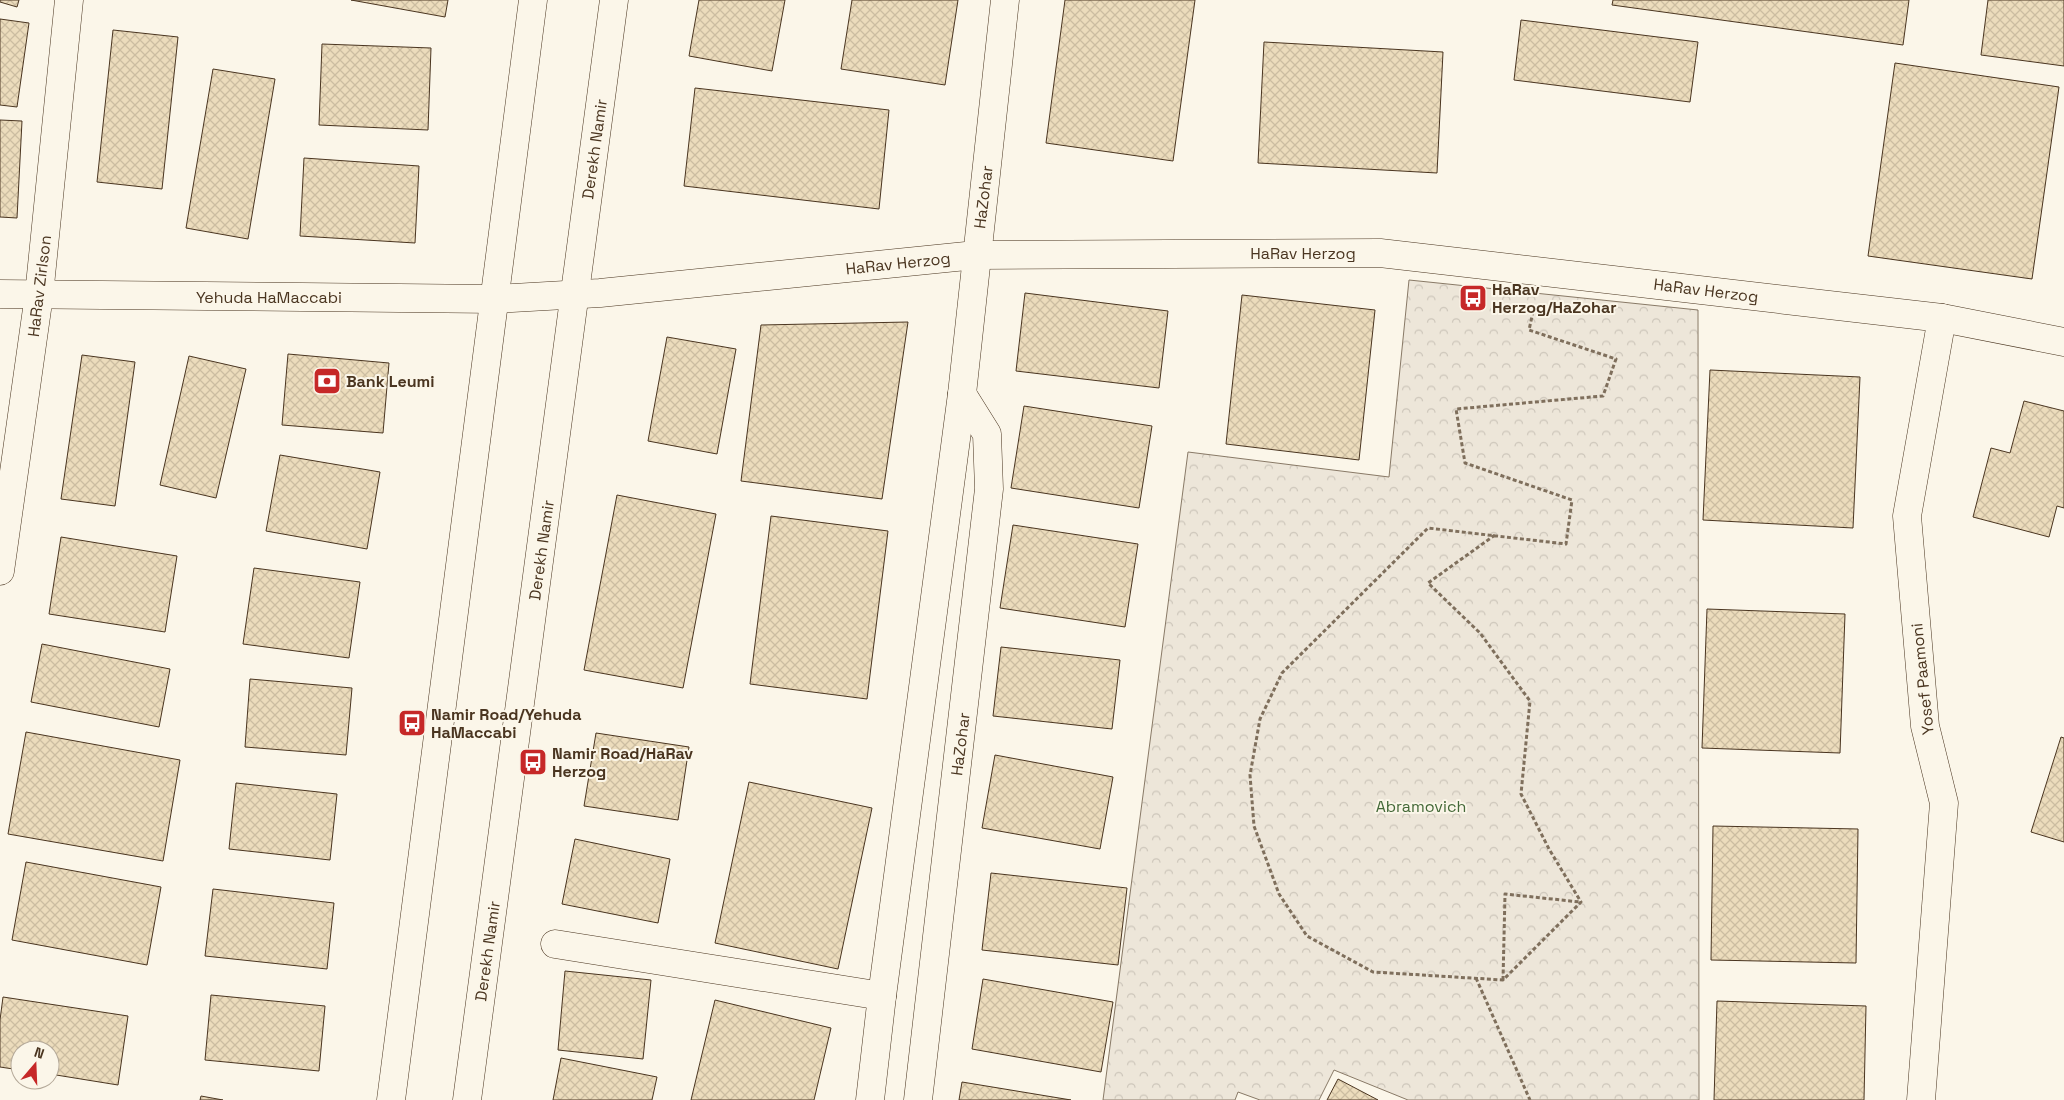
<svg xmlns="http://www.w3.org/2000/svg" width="2064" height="1100" font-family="'Space Grotesk',sans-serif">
	<defs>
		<pattern id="park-crowns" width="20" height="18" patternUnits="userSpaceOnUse" patternTransform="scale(1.25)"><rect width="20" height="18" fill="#ede6d9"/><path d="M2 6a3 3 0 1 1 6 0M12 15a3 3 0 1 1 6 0" fill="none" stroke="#cdc6ba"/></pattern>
		<pattern id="building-cross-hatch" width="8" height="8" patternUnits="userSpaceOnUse" patternTransform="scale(1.25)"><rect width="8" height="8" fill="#ecdcbc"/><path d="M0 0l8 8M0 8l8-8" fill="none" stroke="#ccbda1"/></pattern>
	</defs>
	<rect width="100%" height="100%" fill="#fbf6e9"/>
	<path fill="url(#park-crowns)" stroke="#887966" d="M1409,280L1698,310L1699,1100H1408L1334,1070L1319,1100H1260L1238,1092L1235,1100H1103L1188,452L1389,477Z"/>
	<g fill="url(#building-cross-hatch)" stroke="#4a3520">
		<path d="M0,0H19L17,7L0,2Z"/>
		<path d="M351,0H448L445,17Z"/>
		<path d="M699,0H785L772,71L689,56Z"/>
		<path d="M852,0H958L945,85L841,69Z"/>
		<path d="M1065,0H1195L1173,161L1046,143Z"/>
		<path d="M1613,0H1909L1903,45L1612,5Z"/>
		<path d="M1988,0H2064V66L1981,55Z"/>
		<path d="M0,19L29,23L17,107L0,105Z"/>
		<path d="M1521,20L1698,42L1690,102L1514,80Z"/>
		<path d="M113,30L178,37L162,189L97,182Z"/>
		<path d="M1264,42L1443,52L1437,173L1258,163Z"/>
		<path d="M322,44L431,48L428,130L319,125Z"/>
		<path d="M1895,63L2059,87L2032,279L1868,256Z"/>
		<path d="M213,69L275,79L248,239L186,228Z"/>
		<path d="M695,88L889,110L879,209L684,186Z"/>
		<path d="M0,120L22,121L17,218L0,217Z"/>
		<path d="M304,158L419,166L415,243L300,236Z"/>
		<path d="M1025,293L1168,311L1159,388L1016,371Z"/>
		<path d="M1242,295L1375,310L1359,460L1226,444Z"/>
		<path d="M908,322L882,499L741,481L761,325Z"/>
		<path d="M667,337L736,349L717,454L648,441Z"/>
		<path d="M288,354L389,363L383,433L282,425Z"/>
		<path d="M82,355L135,362L115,506L61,499Z"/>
		<path d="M189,356L246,369L216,498L160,485Z"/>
		<path d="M1710,370L1860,377L1853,528L1703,520Z"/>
		<path d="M2024,401L2064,411V508L2057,506L2049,537L1973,517L1991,448L2010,453Z"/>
		<path d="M1024,406L1152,426L1139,508L1011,488Z"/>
		<path d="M280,455L380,472L367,549L266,531Z"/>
		<path d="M617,495L716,514L683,688L584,670Z"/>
		<path d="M771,516L888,531L867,699L750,684Z"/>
		<path d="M1013,525L1138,544L1125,627L1000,608Z"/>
		<path d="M61,537L177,556L165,632L49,614Z"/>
		<path d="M254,568L360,582L349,658L243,644Z"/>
		<path d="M1707,609L1845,614L1840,753L1702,748Z"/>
		<path d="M42,644L170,669L159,727L31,702Z"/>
		<path d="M1001,647L1120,660L1112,729L993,716Z"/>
		<path d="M250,679L352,688L346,755L245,747Z"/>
		<path d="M26,732L180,760L163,861L8,834Z"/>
		<path d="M596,733L689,747L678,820L584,806Z"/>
		<path d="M2061,737L2064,738V842L2031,832Z"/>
		<path d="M995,755L1113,777L1100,849L982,828Z"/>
		<path d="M749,782L872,808L838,969L715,943Z"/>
		<path d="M236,783L337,794L330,860L229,849Z"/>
		<path d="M1713,826L1858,829L1856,963L1711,960Z"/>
		<path d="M575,839L670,859L658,923L562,904Z"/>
		<path d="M26,862L161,887L147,965L12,940Z"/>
		<path d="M991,873L1127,888L1118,965L982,950Z"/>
		<path d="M213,889L334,903L327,969L205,956Z"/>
		<path d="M565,971L651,980L643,1059L558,1050Z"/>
		<path d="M983,979L1113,1002L1101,1072L972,1049Z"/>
		<path d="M211,995L325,1006L319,1071L205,1060Z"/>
		<path d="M3,997L128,1016L118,1085L50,1074V1050H20V1070L0,1067V1020Z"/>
		<path d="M715,1000L831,1028L814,1100H691Z"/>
		<path d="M1717,1001L1866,1006L1864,1100H1714Z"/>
		<path d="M561,1058L657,1077L652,1100H553Z"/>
		<path d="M1338,1079L1378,1100H1327Z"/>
		<path d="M962,1082L1071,1100H959Z"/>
		<path d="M201,1096L223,1100H200Z"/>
	</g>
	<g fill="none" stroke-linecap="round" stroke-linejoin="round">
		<defs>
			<g id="minor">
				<path d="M0,294L495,299L600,293L976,255L1380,253L1942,318L2064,342"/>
				<path d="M0,571L39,295L69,0"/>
				<path d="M555,944L882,996"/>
				<path d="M870,1100L882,996L962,394L1005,0"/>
				<path d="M918,1100L989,489L987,434L962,394"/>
				<path d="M1921,1100L1944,803L1925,726L1907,516L1942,318"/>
			</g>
			<g id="major">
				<path d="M391,1100L533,0"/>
				<path d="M467,1100L614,0"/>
			</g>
		</defs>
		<use href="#minor" stroke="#4a3520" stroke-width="29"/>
		<use href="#major" stroke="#4a3520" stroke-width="29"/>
		<g stroke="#7f6f5c" stroke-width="3" stroke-dasharray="4 2.5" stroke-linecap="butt">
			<path d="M1495,535L1428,583L1480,633L1530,701L1521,794L1549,849L1581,902L1503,980L1373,972L1307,936L1279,894L1254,826L1250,775L1260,719L1282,673L1428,528L1566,544L1572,500L1465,463L1456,409L1603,396L1616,359L1529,330L1535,303"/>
			<path d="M1476,978L1530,1100"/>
			<path d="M1503,980L1505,894L1580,902"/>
		</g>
		<use href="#minor" stroke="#fbf6e9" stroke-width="28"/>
		<use href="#major" stroke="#fbf6e9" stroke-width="28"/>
	</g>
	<defs>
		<symbol id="bus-square" viewBox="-11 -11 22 22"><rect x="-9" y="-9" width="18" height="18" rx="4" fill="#c62828" stroke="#fbf6e9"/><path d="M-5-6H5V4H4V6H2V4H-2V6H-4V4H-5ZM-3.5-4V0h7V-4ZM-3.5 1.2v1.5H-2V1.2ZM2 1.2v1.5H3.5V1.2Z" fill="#fff"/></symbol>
		<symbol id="bank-square" viewBox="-11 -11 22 22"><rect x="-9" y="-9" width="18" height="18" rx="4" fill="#c62828" stroke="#fbf6e9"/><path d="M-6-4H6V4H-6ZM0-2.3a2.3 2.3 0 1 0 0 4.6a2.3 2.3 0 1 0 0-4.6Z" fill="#fff"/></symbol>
	</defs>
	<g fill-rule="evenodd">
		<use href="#bus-square" x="1457" y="282" width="32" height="32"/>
		<use href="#bank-square" x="311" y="365" width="32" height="32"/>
		<use href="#bus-square" x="396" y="707" width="32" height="32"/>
		<use href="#bus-square" x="517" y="746" width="32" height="32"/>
	</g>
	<g text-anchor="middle" stroke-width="4" stroke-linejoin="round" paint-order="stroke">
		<g font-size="16" fill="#4a3520" stroke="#fbf6e9">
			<text transform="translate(594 149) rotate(-82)" y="6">Derekh Namir</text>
			<text transform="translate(983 197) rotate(-83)" y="6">HaZohar</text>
			<text x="1303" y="259">HaRav Herzog</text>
			<text transform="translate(898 263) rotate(-6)" y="6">HaRav Herzog</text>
			<text transform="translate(39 286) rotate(-83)" y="6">HaRav Zirlson</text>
			<text transform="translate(1706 290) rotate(7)" y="6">HaRav Herzog</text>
			<text x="269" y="303">Yehuda HaMaccabi</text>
			<text transform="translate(541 550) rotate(-82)" y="6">Derekh Namir</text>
			<text transform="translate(1922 679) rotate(-96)" y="6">Yosef Paamoni</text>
			<text transform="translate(960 744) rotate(-83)" y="6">HaZohar</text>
			<text transform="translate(487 951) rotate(-82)" y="6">Derekh Namir</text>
		</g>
		<g font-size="16" font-weight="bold" fill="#4a3520" stroke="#fbf6e9" text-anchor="start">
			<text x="1492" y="295">HaRav<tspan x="1492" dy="18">Herzog/HaZohar</tspan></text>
			<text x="346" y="387">Bank Leumi</text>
			<text x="431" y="720">Namir Road/Yehuda<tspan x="431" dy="18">HaMaccabi</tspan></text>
			<text x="552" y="759">Namir Road/HaRav<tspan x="552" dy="18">Herzog</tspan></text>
		</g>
		<g font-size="16" fill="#436837" stroke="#fbf6e9">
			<text x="1421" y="812">Abramovich</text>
		</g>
	</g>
	<g transform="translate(35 1065) rotate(19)"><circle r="24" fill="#fbf6e9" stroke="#b4a999"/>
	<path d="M0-4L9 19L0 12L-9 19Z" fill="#c62828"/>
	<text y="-8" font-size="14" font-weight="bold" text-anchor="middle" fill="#4a3520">N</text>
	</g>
</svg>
